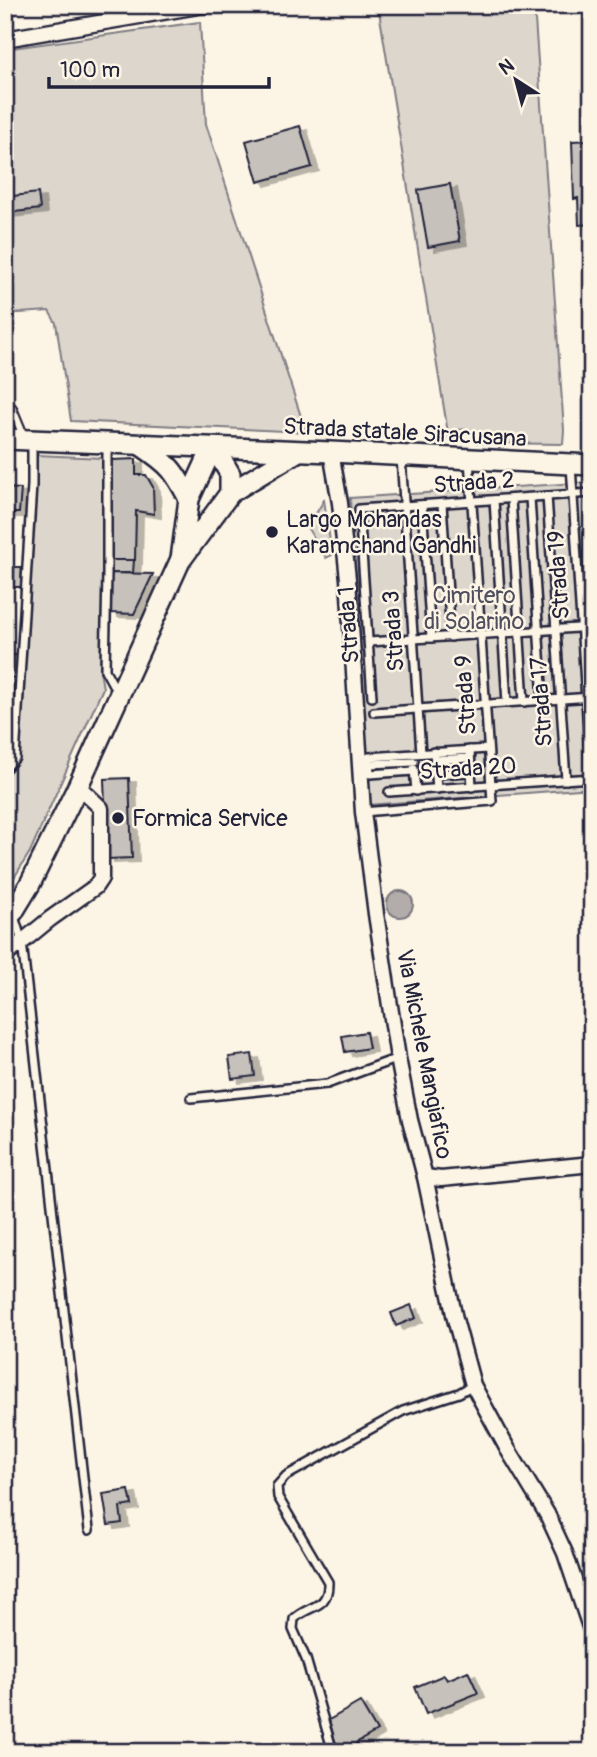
<svg xmlns="http://www.w3.org/2000/svg" width="597" height="1757" font-family="Pangolin,sans-serif">
	<defs>
		<filter id="shadow"><feDropShadow dx="7" dy="4" stdDeviation="0" flood-color="#0004"/></filter>
	</defs>
	<rect width="100%" height="100%" fill="#fcf5e5"/>
	<filter id="ink" filterUnits="userSpaceOnUse"><feTurbulence type="fractalNoise" baseFrequency=".0143" numOctaves="2"/><feDisplacementMap in="SourceGraphic" scale="14" xChannelSelector="R" yChannelSelector="G"/><feConvolveMatrix kernelMatrix="1 2 1 2 8 2 1 2 1" color-interpolation-filters="sRGB"/></filter>
	<g filter="url(#ink)">
		<g fill="#dcd6cc" stroke="#7f7c84" stroke-width="2">
			<path d="M378,5H534L564,430L563,444L477,443L470,429L457,430L449,439Z"/>
			<path d="M200,22L206,124L306,432L71,421L56,323L49,311L5,314V49Z"/>
			<path d="M37,455L103,458L104,580L100,671L103,688L30,852L5,892V774C15,769 17,760 19,750Z"/>
			<path d="M592,482V788L367,805L350,498Z"/>
			<path d="M324,500L332,555L326,558L305,524L317,512Z"/>
		</g>
		<circle fill="#b2adab" stroke="#78757e" stroke-width="2" cx="400" cy="904" r="13"/>
		<g fill="#c6c1bb" stroke="#22223b" stroke-width="2" filter="url(#shadow)">
			<path d="M300,126L312,167L258,182L246,141Z"/>
			<path d="M592,140V224L579,225L578,198L574,199L572,141Z"/>
			<path d="M450,184L460,241L428,247L418,190Z"/>
			<path d="M38,193L40,209L6,213L5,197Z"/>
			<path d="M136,459V475H146L153,487L154,514L136,511L135,560H111L112,460Z"/>
			<path d="M5,488L21,489L19,513H5Z"/>
			<path d="M111,560H134L133,573H111Z"/>
			<path d="M14,567H22L21,587H13Z"/>
			<path d="M111,573L153,574L134,614L111,613Z"/>
			<path d="M5,655H17L16,678L5,677Z"/>
			<path d="M5,728H13L12,757H5Z"/>
			<path d="M129,778L132,858L107,859L104,779Z"/>
			<path d="M366,1032L369,1048L345,1052L342,1036Z"/>
			<path d="M252,1054L255,1076L232,1079L229,1057Z"/>
			<path d="M411,1305L416,1318L396,1326L391,1313Z"/>
			<path d="M129,1490L132,1505L120,1507L122,1523L108,1525L103,1494Z"/>
			<path d="M468,1671L478,1693L426,1714L415,1687L444,1675L447,1680Z"/>
			<path d="M360,1702L377,1731L356,1743L361,1752H341L335,1741L329,1720Z"/>
		</g>
		<g fill="none" stroke-linecap="round" stroke-linejoin="round">
			<defs>
				<g id="lane">
					<path d="M5,408H12L24,437"/>
					<path d="M107,444V573L105,670L117,692"/>
					<path d="M401,457L421,753"/>
					<path d="M571,465L591,778"/>
					<path d="M547,496L566,780"/>
					<path d="M530,498L543,701"/>
					<path d="M511,499L524,702"/>
					<path d="M494,500L507,703"/>
					<path d="M442,504L451,637"/>
					<path d="M422,505L431,638"/>
					<path d="M369,642L592,627"/>
					<path d="M372,697L359,509L592,493"/>
					<path d="M374,712L592,697"/>
					<path d="M470,750L472,787"/>
					<path d="M434,752L437,789"/>
					<path d="M435,760L470,758"/>
					<path d="M369,764L414,762"/>
					<path d="M5,769L15,758L32,485V441"/>
					<path d="M414,769L416,791"/>
					<path d="M414,771L370,774L369,757L488,749"/>
					<path d="M436,774L471,772"/>
					<path d="M389,792L592,778"/>
					<path d="M363,812L492,801L469,459"/>
					<path d="M14,916L22,942L89,1530"/>
					<path d="M191,1098L327,1084L398,1058"/>
					<path d="M333,1752L306,1659L293,1629L294,1619C309,1604 329,1610 328,1582L278,1497L277,1486L286,1476L403,1411L459,1393L473,1385"/>
				</g>
				<g id="street">
					<path d="M5,39L204,5"/>
					<path d="M331,452L340,503L348,579L363,812L376,914L398,1058L410,1120L425,1177L455,1319L473,1385L507,1448L547,1514L565,1553L592,1633"/>
					<path d="M5,956L50,919L95,887L101,878V808L78,786"/>
					<path d="M425,1177L441,1179L592,1164"/>
				</g>
				<g id="secondary">
					<path d="M5,439L331,452L592,465"/>
					<path d="M142,446C170,465 174,470 189,499"/>
					<path d="M215,448L230,474V493"/>
					<path d="M181,559L189,499L206,462L215,448"/>
					<path d="M5,920L13,912L30,884L78,786L180,561L230,493L297,452"/>
				</g>
			</defs>
			<use href="#lane" stroke="#22223b" stroke-width="12"/>
			<use href="#street" stroke="#22223b" stroke-width="19"/>
			<use href="#secondary" stroke="#22223b" stroke-width="24"/>
			<use href="#lane" stroke="#fcf5e5" stroke-width="7"/>
			<use href="#street" stroke="#fcf5e5" stroke-width="14"/>
			<use href="#secondary" stroke="#fcf5e5" stroke-width="19"/>
		</g>
	</g>
	<g fill="#22223b" stroke="#fcf5e5" stroke-width="2.5">
		<circle cx="272" cy="532" r="7"/>
		<circle cx="118" cy="818" r="7"/>
	</g>
	<g text-anchor="middle" stroke-width="5" stroke-linejoin="round" paint-order="stroke">
		<g font-size="23" fill="#22223b" stroke="#fcf5e5">
			<text transform="translate(405 432) rotate(3)" y="8">Strada statale Siracusana</text>
			<text transform="translate(474 482) rotate(-4)" y="8">Strada 2</text>
			<text transform="translate(558 575) rotate(-94)" y="8">Strada 19</text>
			<text transform="translate(348 625) rotate(-94)" y="8">Strada 1</text>
			<text transform="translate(393 631) rotate(-94)" y="8">Strada 3</text>
			<text transform="translate(465 695) rotate(-94)" y="8">Strada 9</text>
			<text transform="translate(541 702) rotate(-94)" y="8">Strada 17</text>
			<text transform="translate(468 768) rotate(-4)" y="8">Strada 20</text>
			<text transform="translate(425 1054) rotate(79)" y="8">Via Michele Mangiafico</text>
		</g>
		<g font-size="23" fill="#22223b" stroke="#fcf5e5" text-anchor="start">
			<text x="286" y="527">Largo Mohandas<tspan x="286" dy="26">Karamchand Gandhi</tspan></text>
			<text x="132" y="826">Formica Service</text>
		</g>
		<g font-size="23" fill="#504f5f" stroke="#fcf5e5">
			<text x="474" y="603">Cimitero<tspan x="474" dy="26">di Solarino</tspan></text>
		</g>
	</g>
	<rect width="597" height="1757" fill="none" stroke="#fcf5e5" stroke-width="28"/>
	<rect x="14" y="14" width="569" height="1729" fill="none" stroke="#22223b" stroke-width="2.5" filter="url(#ink)"/>
	<g transform="translate(516 80) rotate(324)" stroke="#fcf5e5" stroke-width="5" paint-order="stroke">
	<path d="M0-5L12 26L0 18L-12 26Z" fill="#22223b"/>
	<text y="-10" font-size="19" font-weight="bold" text-anchor="middle" fill="#22223b">N</text>
	</g>
	<path d="M49 77v10h220v-10" fill="none" stroke="#22223b" stroke-width="3.5"/>
	<text x="60" y="77" font-size="21" fill="#22223b" stroke="#fcf5e5" stroke-width="5" paint-order="stroke">100 m</text>
</svg>
